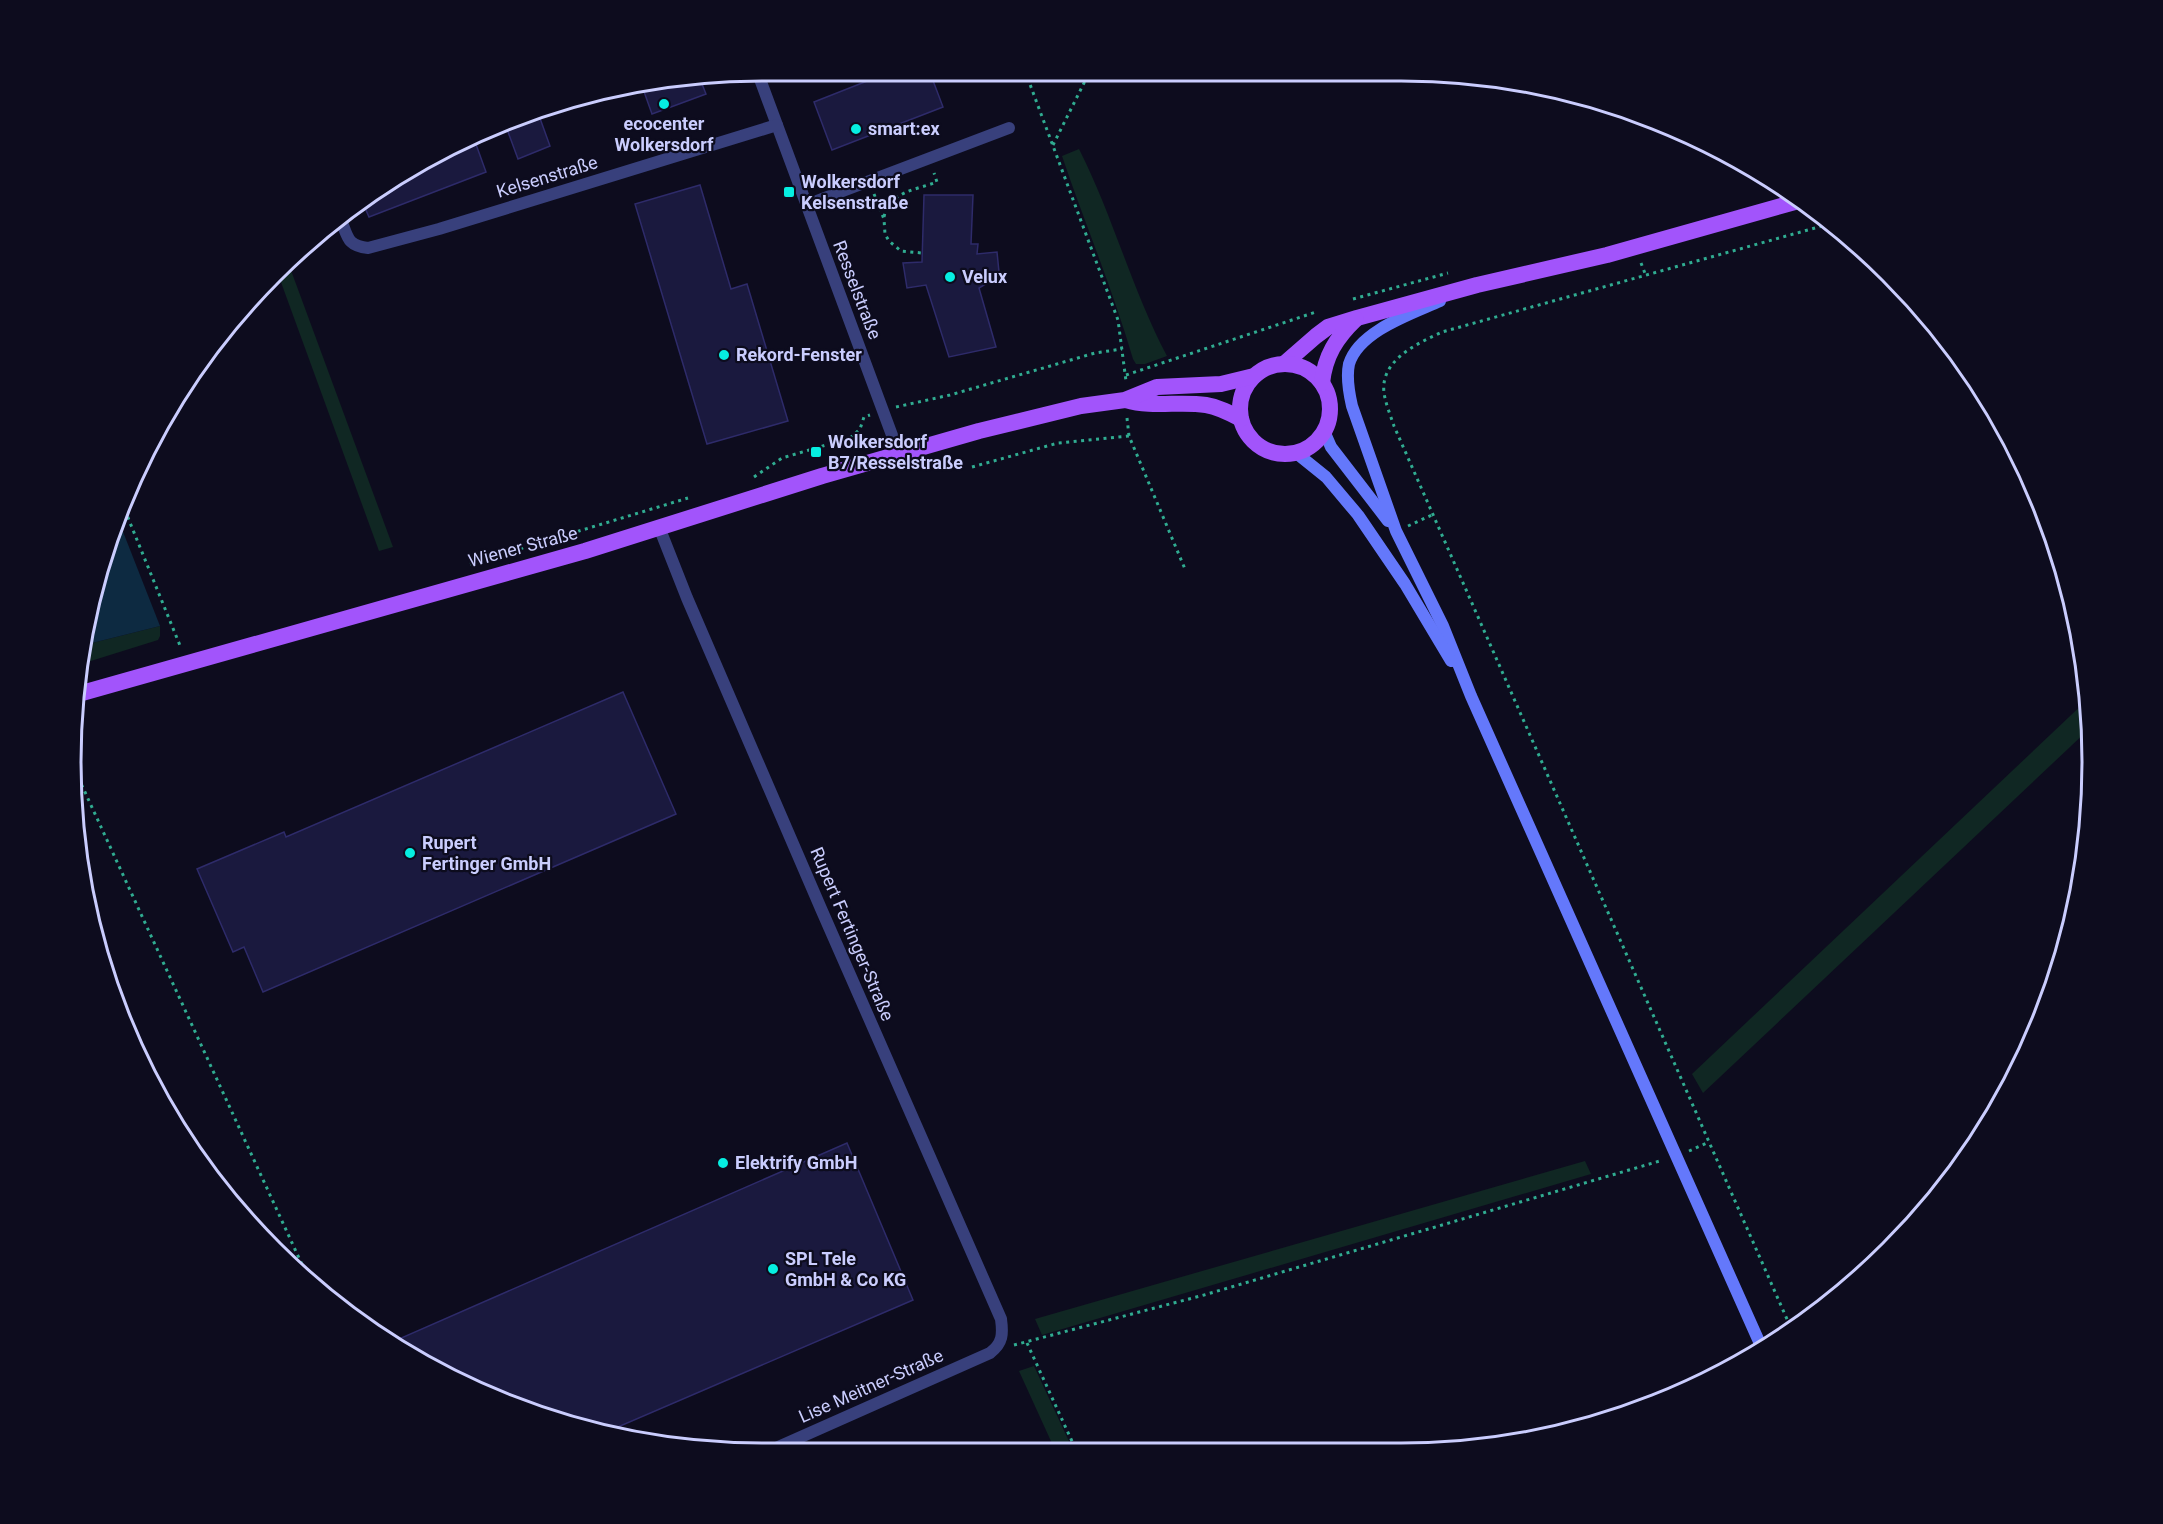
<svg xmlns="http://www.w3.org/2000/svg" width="2163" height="1524" font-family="Roboto,sans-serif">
	<rect width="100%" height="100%" fill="#0d0c1e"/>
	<g fill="#102723">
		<path d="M1079,149C1113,216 1132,290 1167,356L1145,364H1136L1133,359C1113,290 1085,224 1062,156Z"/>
		<path d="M289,265L393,547L379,551L278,274Z"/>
		<path d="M160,626V636L158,640L78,665L84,645Z"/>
		<path d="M2087,700L2088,730L1703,1093L1692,1074Z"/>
		<path d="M1585,1161L1591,1174L1042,1335L1035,1319Z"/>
		<path d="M1034,1366L1073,1450H1055L1019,1371Z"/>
	</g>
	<path fill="#0d2a41" d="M118,519L160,626L84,645Z"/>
	<g fill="#1a193e" stroke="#2e2b6a" stroke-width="1.5">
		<path d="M895,70H929L943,107L832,150L814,102Z"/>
		<path d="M700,79L706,94L652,114L642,86Z"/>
		<path d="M537,110L550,146L518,159L504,121Z"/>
		<path d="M473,136L486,172L369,217L362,201L378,187Z"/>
		<path d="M700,185L731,289L747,284L788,421L707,444L635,204Z"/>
		<path d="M924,195H973L971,244H978L977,254L997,252L999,272L995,274L994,279L979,288L996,347L949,357L926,285L907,288L903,263L922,262Z"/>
		<path d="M623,692L676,814L263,992L244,947L233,952L197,869L284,832L286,837Z"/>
		<path d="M847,1143L913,1300L604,1433L583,1430L456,1382L392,1342Z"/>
	</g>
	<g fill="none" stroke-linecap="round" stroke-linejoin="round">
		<g stroke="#30ac91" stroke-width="3" stroke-dasharray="3 4.5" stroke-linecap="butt">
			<path d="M1025,71L1118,320L1126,381"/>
			<path d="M610,95L627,88"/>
			<path d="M1053,145L1090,71"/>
			<path d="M874,194L884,219L885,234L889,241L901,251L922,253"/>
			<path d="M884,217C889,192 915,190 937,182L934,173"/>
			<path d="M1641,263L1646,276"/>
			<path d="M1353,299L1448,273"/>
			<path d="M1126,375L1316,312"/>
			<path d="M896,407L950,395L1095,353L1122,349"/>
			<path d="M1127,418L1129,436L1185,569"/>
			<path d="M972,467L1058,443L1129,436"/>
			<path d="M754,477L782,458L850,438L860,429L864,417L870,415"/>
			<path d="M122,503L181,648"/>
			<path d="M1408,526L1434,514"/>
			<path d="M470,564L688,498"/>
			<path d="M71,766H73L310,1282"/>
			<path d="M1689,1151L1709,1142"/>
			<path d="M1790,1326L1394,426C1391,417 1387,407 1385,398C1376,362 1416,344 1442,332L1833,223"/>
			<path d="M1027,1343L1076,1450"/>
			<path d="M1014,1345L1204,1295L1663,1160"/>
		</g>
		<g stroke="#38407c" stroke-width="12">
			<path d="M757,71L899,454"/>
			<path d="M806,205L1009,128"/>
			<path d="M341,220C348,237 347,246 368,248L439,229L777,125"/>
			<path d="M659,527L687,598L822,911L1001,1319C1003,1334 1003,1343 990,1353L767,1452"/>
		</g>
		<g stroke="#6478fb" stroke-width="12">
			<path d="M1440,301C1411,314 1359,331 1349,364C1346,378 1349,393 1352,406L1396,531L1443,626L1471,696L1761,1346"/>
			<path d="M1324,431L1331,447L1388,521"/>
			<path d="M1295,452L1326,477L1358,515L1405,584L1451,661"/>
		</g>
		<g stroke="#a254fb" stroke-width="16">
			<path d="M1285,363L1316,336L1328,327L1357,318L1477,285L1607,255L1802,200"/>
			<circle cx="1285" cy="409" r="45"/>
			<path d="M1322,383C1325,356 1336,338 1356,319"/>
			<path d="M1126,400C1152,408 1179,401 1206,405C1219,407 1230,413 1241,419"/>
			<path d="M75,695L585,551L822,476L979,431L1081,406L1125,400L1157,387L1221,384L1254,376"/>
		</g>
	</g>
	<g fill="#06eee1" stroke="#0d0c1e" stroke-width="2">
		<circle cx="664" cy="104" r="6"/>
		<circle cx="856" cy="129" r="6"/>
		<rect x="783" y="186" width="12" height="12" rx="3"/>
		<circle cx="950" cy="277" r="6"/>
		<circle cx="724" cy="355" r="6"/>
		<rect x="810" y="446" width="12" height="12" rx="3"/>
		<circle cx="410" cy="853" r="6"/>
		<circle cx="723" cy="1163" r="6"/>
		<circle cx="773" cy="1269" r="6"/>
	</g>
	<g text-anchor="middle" stroke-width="4.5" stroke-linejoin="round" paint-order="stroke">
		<g font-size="18" font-weight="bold" fill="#cacdfe" stroke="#0d0c1e" text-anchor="start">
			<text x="664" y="130" text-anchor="middle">ecocenter<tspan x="664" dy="21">Wolkersdorf</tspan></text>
			<text x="868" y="135">smart:ex</text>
			<text x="801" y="188">Wolkersdorf<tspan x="801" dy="21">Kelsenstraße</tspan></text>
			<text x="962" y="283">Velux</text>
			<text x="736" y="361">Rekord-Fenster</text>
			<text x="828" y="448">Wolkersdorf<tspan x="828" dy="21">B7/Resselstraße</tspan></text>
			<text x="422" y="849">Rupert<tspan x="422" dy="21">Fertinger GmbH</tspan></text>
			<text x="735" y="1169">Elektrify GmbH</text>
			<text x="785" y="1265">SPL Tele<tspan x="785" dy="21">GmbH &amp; Co KG</tspan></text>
		</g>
		<g font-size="18" fill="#cacdfe" stroke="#0d0c1e">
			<text transform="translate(547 177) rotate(-17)" y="6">Kelsenstraße</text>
			<text transform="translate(857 290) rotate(69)" y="6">Resselstraße</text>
			<text transform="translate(523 547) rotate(-15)" y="6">Wiener Straße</text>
			<text transform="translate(852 934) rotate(67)" y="6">Rupert Fertinger-Straße</text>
			<text transform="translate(871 1386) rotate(-24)" y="6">Lise Meitner-Straße</text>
		</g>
	</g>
	<path d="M0 0H2163V1524H0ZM762 81H1401A681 681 0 0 1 2082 762V762A681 681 0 0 1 1401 1443H762A681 681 0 0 1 81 762V762A681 681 0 0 1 762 81Z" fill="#0d0c1e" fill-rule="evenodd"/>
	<path fill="none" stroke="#cacdfe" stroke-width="3" d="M762 81H1401A681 681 0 0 1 2082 762V762A681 681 0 0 1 1401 1443H762A681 681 0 0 1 81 762V762A681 681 0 0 1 762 81Z"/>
</svg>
